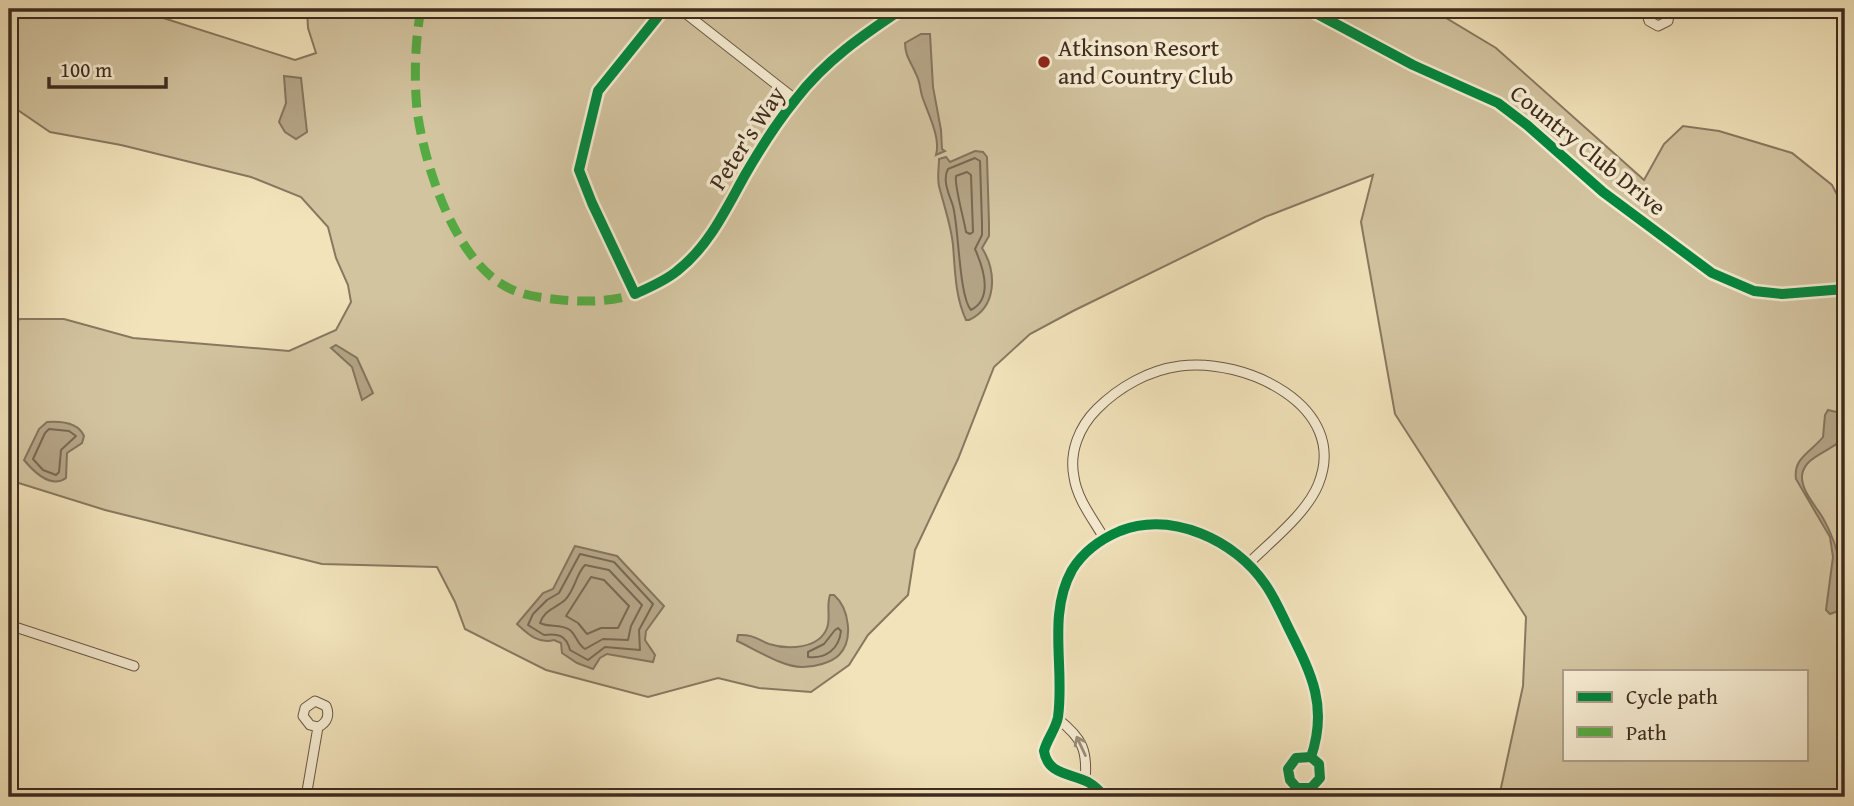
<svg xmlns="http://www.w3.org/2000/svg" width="1854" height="806" font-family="'Gentium Book Plus',serif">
	<rect width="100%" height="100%" fill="#f2e3bb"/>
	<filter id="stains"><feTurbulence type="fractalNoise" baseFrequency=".00286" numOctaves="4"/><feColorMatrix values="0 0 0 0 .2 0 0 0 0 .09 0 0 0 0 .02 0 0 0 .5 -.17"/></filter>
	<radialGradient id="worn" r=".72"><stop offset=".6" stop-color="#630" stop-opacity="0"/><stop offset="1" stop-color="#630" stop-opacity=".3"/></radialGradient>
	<path fill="#d3c4a0" stroke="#887860" stroke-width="2" fill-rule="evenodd" d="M9,9H135L295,60L316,53L308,28L307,9H1431L1496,48L1644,180L1664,144L1683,126L1719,131L1792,153L1832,185L1845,210V797H1499L1523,686L1526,617L1395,414L1361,222L1373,175L1265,217L1073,311L1030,334L994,367L958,459L915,550L908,595L868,635L849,665L811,692L759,688L718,678L648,697L546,670L465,629L455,602L437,567L322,564L105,510L9,480V326L20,319H64L133,338L289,351L336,330L351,302L348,285L336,258L328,227L301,197L251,177L121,145L50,132L9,104ZM1565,671H1807V759H1565Z"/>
	<g fill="#b4a486" stroke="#84745d" stroke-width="2">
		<path d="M921,34H930L933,87L941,130L942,149L945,151L936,155C941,138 928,114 922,96C920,89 920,81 916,74C911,62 905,56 905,43Z"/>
		<path d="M284,76L301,78L307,132L296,139L285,132L279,122L286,103Z"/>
		<path d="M975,151L983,152L987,157L989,223V236L982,248C997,272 997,307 969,320H966C955,296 955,270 953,245C951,225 944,206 939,186C937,177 939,168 939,159L946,157L950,162Z"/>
		<path d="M336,345L357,358L373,393L362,400L352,367L331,348Z"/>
		<path d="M1828,410L1845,414C1845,421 1847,429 1844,435C1837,451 1804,454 1802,476C1801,491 1817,507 1824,520C1839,547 1845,579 1841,610L1830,614L1826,610L1833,557L1830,537L1796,479C1793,458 1811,452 1823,437L1825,415Z"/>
		<path d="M47,422C61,421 78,422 84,436L82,443L67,453L66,478C51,489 34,472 24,460L39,429Z"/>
		<path d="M575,546L617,556L664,606L646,631L645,640L655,655L653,662L607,654L600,658L593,669L577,663L562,653L561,643L554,640C538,644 529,635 517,624L543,593L553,589Z"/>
		<path d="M830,595H834C849,608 854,640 839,655C831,663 814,667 803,667C784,668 755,649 737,641L738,635C752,634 757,639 769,644C788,650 819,649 827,628C831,618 826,606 830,595Z"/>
	</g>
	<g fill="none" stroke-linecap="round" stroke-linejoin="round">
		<g stroke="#786852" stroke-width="2">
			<path d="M975,158L980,161L982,224V235L975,249C983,267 994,298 971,310C959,297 959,229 953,206C949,194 942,180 948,169Z"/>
			<path d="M967,172L971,175L973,232L970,234L966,232C964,219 954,185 956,176Z"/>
			<path d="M49,429L69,431L76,436L61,450L59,472L56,475L43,470L33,459L45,433Z"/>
			<path d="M580,554L614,562L653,604L639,630L640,650L605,647L588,660L570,650C566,635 558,633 544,635L528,625L533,614L547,600L559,593Z"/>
			<path d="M585,565L609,570L642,605L631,626L628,640L603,639L585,649C577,644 577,636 570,630C560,623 550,628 540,623C544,610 556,608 565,600C575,590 576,574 585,565Z"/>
			<path d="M591,577L604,580L629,606L618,628H601L587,634L578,623L566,616Z"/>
			<path d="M838,628L841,631C839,649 826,659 808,657V652L824,644L835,630Z"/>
		</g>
		<defs>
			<g id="minor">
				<path d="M664,9L598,91L579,170L592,203L635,294C650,287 665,281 677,271C709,246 726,209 745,175C760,149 777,122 796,99C825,61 863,35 902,9"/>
				<path d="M680,9L795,99"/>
				<path d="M1308,9L1413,65L1498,103L1527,125L1603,192L1712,273L1754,291L1782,294L1845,289"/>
				<path d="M1646,9L1649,21L1658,26L1668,21L1670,9"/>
				<path d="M1104,538C1093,519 1077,499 1074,477C1069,452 1079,427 1097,409C1119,387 1149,370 1180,366C1244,357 1351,406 1318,485C1306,514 1270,542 1248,564"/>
				<path d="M9,625L134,666"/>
				<path d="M1058,719C1082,738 1088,750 1085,781"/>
				<path d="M306,797L318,727C327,723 330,715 326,706L315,701L305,708L303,716L310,725L318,727"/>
				<path d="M1105,797C1100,791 1095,786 1088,782C1070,773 1048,775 1044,751C1047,739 1056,729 1058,717C1065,668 1047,615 1072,570C1083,552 1101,539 1120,531C1172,511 1235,540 1265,584C1275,598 1282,615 1290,631C1312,675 1328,707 1311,757L1296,758L1288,769L1290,780L1297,788H1311L1320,778L1319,764L1311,757"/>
			</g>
		</defs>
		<use href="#minor" stroke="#6a5946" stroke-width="11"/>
		<use href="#minor" stroke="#f7edd3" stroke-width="9"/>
		<path stroke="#55ab43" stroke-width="9" stroke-dasharray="18 9" stroke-linecap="butt" d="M421,9C415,41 414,77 417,110C424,164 454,258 505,286C522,296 543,298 562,300C588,302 610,302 635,294"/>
		<defs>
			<g id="cycleway">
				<path d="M664,9L598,91L579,170L592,203L635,294C650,287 665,281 677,271C709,246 726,209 745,175C760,149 777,122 796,99C825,61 863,35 902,9"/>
				<path d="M1308,9L1413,65L1498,103L1527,125L1603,192L1712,273L1754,291L1782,294L1845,289"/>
				<path d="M1105,797C1100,791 1095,786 1088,782C1070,773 1048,775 1044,751C1047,739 1056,729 1058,717C1065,668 1047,615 1072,570C1083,552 1101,539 1120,531C1172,511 1235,540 1265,584C1275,598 1282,615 1290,631C1312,675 1328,707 1311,757L1296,758L1288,769L1290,780L1297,788H1311L1320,778L1319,764L1311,757"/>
			</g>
		</defs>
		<use href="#cycleway" stroke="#f7edd3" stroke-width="15"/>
		<use href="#cycleway" stroke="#00873e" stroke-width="10"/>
	</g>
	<defs><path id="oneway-shaft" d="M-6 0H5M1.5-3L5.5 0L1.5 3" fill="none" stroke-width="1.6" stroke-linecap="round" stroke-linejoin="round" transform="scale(1.75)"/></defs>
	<use stroke="#9a8c79" href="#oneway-shaft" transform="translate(1081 746) rotate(-115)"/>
	<circle fill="#8f2418" stroke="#f7edd3" stroke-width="2.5" cx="1044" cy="62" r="7"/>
	<g text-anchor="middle" stroke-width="7" stroke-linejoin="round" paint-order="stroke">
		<g font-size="24" fill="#3d2b1f" stroke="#f7edd3" text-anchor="start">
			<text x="1058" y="56">Atkinson Resort<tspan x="1058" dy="28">and Country Club</tspan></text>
		</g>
		<g font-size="24" fill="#3d2b1f" stroke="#f7edd3">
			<text transform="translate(747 138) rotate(-57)" y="8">Peter's Way</text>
			<text transform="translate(1588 150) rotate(39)" y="8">Country Club Drive</text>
		</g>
	</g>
	<rect width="1854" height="806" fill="none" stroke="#f2e3bb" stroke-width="35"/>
	<rect x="10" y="10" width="1833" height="785" fill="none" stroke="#3d2b1f" stroke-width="3.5"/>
	<rect x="18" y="18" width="1819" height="771" fill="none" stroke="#3d2b1f" stroke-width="2"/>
	<rect x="1563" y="670" width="245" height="91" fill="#f7edd3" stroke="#ad9f8b" stroke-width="2"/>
	<rect x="1577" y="692" width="35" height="10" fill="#00873e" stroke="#ad9f8b" stroke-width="2"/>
	<text x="1626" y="704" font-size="21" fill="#3d2b1f">Cycle path</text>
	<rect x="1577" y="727" width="35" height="10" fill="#55ab43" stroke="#ad9f8b" stroke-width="2"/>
	<text x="1626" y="740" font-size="21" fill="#3d2b1f">Path</text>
	<path d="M49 77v10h117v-10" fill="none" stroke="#3d2b1f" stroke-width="3.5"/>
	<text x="60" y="77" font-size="21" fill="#3d2b1f" stroke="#f7edd3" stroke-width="5" paint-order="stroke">100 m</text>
	<rect width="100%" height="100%" filter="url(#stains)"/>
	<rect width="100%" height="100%" fill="url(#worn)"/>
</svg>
